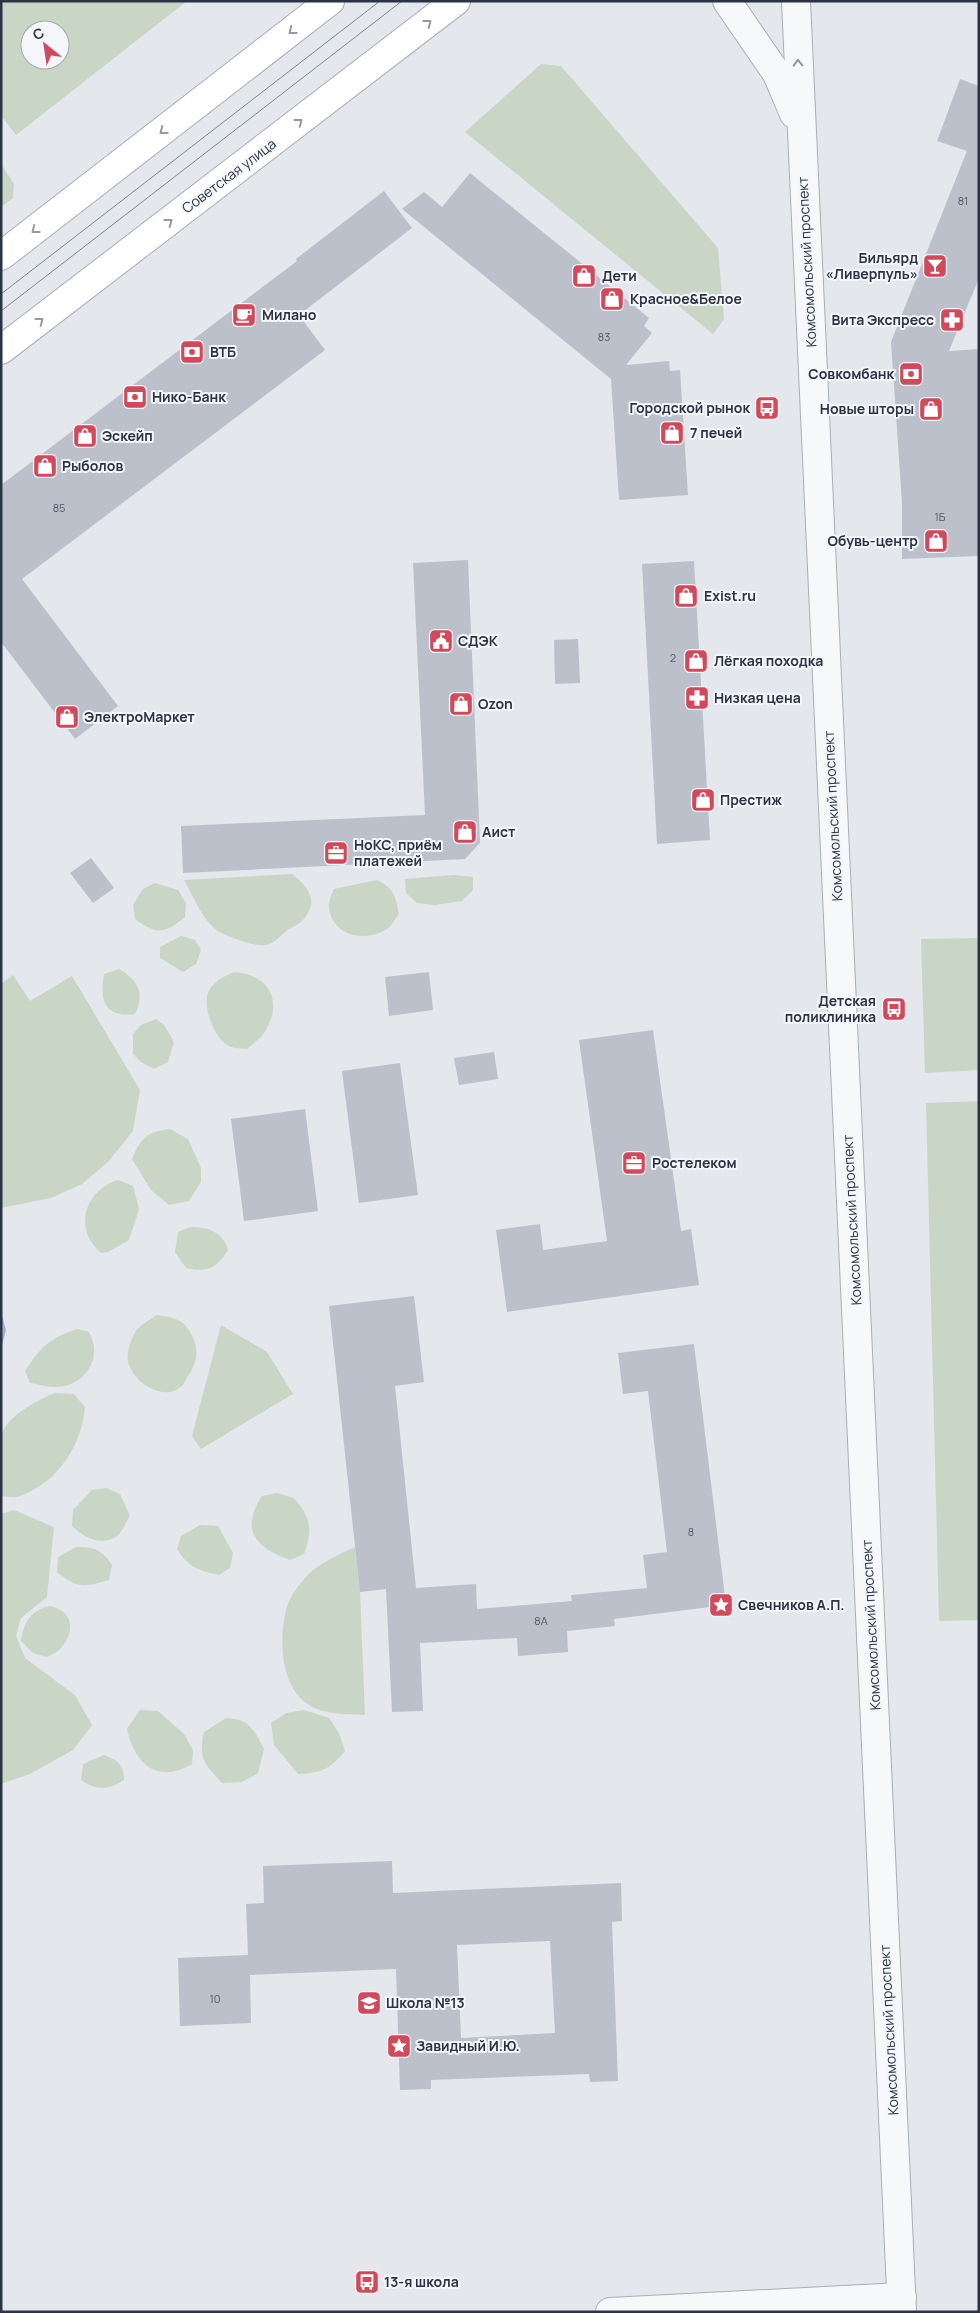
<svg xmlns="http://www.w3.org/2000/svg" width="980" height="2313" font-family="Manrope,sans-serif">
	<rect width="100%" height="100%" fill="#e4e7ec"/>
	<g fill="#c9d6c5" fill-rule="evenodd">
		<path d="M1,1H187L16,135L1,115ZM30,30H60V60H30Z"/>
		<path d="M541,64L561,66L718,248L724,319L713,334L465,132Z"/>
		<path d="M1,164L14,184L13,198L1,207Z"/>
		<path d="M292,874C310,888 320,902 301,922C298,925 292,927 288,930C280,935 276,943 266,945C255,947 224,936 215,929C201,917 193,895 184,880Z"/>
		<path d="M454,875L473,877V890L462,901L435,905L417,903L406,893L405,879Z"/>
		<path d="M377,880C394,888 395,896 399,914C395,919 391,927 387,929C365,943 332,936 329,907C328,902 332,894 334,889Z"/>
		<path d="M155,883L178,890L186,903L185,917C164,934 157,935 135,919L133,905L143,889Z"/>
		<path d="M181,936L195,940L201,950L196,964L183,972L160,958V947Z"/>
		<path d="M979,938V1070L925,1073L921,939Z"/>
		<path d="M119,969C138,980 145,994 135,1014C105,1018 99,1001 104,974Z"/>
		<path d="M235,972C270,975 284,1002 264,1033C260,1039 252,1044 247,1049C242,1048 236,1049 231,1047C216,1042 202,1008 208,993C213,981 224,976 235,972Z"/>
		<path d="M13,975L30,1001L72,976L140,1090L133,1131L108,1162L82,1184L51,1198L1,1208V984Z"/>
		<path d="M156,1019L164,1025L174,1042L168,1062L154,1069L141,1062L133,1054V1034L141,1025Z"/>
		<path d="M979,1101V1620L939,1621L926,1103Z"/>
		<path d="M170,1129L188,1139L201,1168V1182L189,1201L169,1205L151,1190L132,1159C141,1137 147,1132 170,1129Z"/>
		<path d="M118,1180L133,1186L139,1209L129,1240L108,1252L101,1253C73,1229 84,1191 118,1180Z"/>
		<path d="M190,1227C208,1227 222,1231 228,1250C217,1268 207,1273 186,1268L175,1252L178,1232Z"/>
		<path d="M156,1315C177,1318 185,1319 194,1340C199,1352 196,1363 190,1373C187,1377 185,1383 182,1386C163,1403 133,1382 128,1362C126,1353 131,1340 135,1332C140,1325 150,1320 156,1315Z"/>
		<path d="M221,1325L267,1352L293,1394L201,1449L192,1436Z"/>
		<path d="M77,1329L89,1332C104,1358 84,1388 54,1387C46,1387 38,1384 30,1383L25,1371C41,1347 49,1338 77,1329Z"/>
		<path d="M55,1393L74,1394L85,1407C82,1441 63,1475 31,1491C26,1493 21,1496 17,1497C12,1498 6,1496 1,1496C1,1481 0,1450 1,1436C6,1416 38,1400 55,1393Z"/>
		<path d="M106,1488L120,1494L130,1516C126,1522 122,1532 117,1536C101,1547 83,1537 72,1526L73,1510L92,1490Z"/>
		<path d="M277,1493L294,1498C311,1518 313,1529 304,1554L290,1560C257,1548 239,1531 262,1496Z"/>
		<path d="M14,1510L54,1527L47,1597L21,1618L16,1636L25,1658L75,1695L92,1725L73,1750L30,1774L1,1784V1514Z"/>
		<path d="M200,1525L218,1526L233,1553L230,1568L219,1575C197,1570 189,1568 177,1549L181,1536Z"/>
		<path d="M76,1547C94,1546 103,1551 112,1565L109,1580C85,1587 78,1589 57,1572L58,1557Z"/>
		<path d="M355,1547L360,1592L365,1715C345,1714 323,1715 306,1703C279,1683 279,1635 287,1606C290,1597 299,1584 306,1577C318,1563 339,1555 355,1547Z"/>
		<path d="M49,1606C73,1610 76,1631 61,1648C58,1652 51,1655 47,1657L33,1653L21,1641C24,1622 30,1611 49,1606Z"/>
		<path d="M140,1710L158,1711L184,1734L193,1750L192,1764C157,1785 134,1763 127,1729Z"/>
		<path d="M304,1710L329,1718L339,1733L345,1751C330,1769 322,1773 298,1774L274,1745L271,1723L286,1713Z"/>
		<path d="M226,1718C250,1719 254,1730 264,1749L258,1773L242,1782L222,1783C204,1764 198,1758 204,1732Z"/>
		<path d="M104,1755C118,1760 124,1765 124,1780C109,1790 96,1791 81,1780L83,1764Z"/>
	</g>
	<path fill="#9fb4cc" d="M1,1312L6,1330L1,1349Z"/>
	<g fill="#bbc0ca" fill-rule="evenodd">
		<path d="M960,79L979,86V278L949,351L979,349V556L902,559V503L891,342L967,151L937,141Z"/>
		<path d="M470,173L649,318L644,326L652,333L626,365L669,361L670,371L680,370L688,495L619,500L611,379L402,209L424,192L442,207Z"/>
		<path d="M384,191L412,228L299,315L325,350L22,579L118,706L75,739L1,642V485L297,261L296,259Z"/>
		<path d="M468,560L480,843L465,859L183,873L181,826L425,815L413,563Z"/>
		<path d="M694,561L710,840L657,844L642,564Z"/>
		<path d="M578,639L580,683L555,684L554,640Z"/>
		<path d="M91,858L114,888L93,903L70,873Z"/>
		<path d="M429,972L433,1010L389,1016L385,977Z"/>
		<path d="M653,1030L681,1231L691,1229L699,1285L507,1312L496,1230L540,1224L543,1250L607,1241L579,1040Z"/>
		<path d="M494,1052L498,1079L459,1085L454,1058Z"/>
		<path d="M400,1063L418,1195L359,1203L342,1071Z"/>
		<path d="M305,1109L318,1211L244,1221L231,1119Z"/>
		<path d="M414,1296L424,1382L395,1386L416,1588L476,1584L477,1609L572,1601L571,1595L647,1588L643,1555L667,1552L648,1391L623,1394L618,1353L694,1344L726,1605L614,1619L615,1626L567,1631L568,1652L518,1656L517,1638L420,1643L423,1711L392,1712L386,1589L360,1592L329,1306Z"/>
		<path d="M392,1861L393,1893L621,1883L622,1921L612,1922L618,2081L590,2082L589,2074L431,2080V2089L400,2090L396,1969L250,1975L251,2023L180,2026L178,1958L248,1955L246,1904L264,1903L263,1866ZM550,1941L555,2033L461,2038L457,1945Z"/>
	</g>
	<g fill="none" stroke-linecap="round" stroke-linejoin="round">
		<defs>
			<g id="tertiary">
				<path d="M727,1L777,74L794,114"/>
				<path d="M796,1L902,2312"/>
				<path d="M610,2312L902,2297"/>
			</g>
			<g id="secondary">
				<path d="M1,256L330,1"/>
				<path d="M1,350L456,1"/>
			</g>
		</defs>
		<use href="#tertiary" stroke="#a9aeb7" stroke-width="30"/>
		<use href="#secondary" stroke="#a9aeb7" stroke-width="30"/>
		<use href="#tertiary" stroke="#f7f8fa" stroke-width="28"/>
		<use href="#secondary" stroke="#fff" stroke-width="28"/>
		<g stroke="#7d8696" stroke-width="1">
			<path d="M1,294L380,1"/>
			<path d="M1,311L402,1"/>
		</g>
	</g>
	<defs><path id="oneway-chevron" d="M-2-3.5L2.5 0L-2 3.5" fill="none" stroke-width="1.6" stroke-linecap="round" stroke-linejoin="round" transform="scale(1.25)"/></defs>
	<g stroke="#959aa2">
		<use href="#oneway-chevron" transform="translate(428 23) rotate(-38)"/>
		<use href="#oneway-chevron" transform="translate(292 31) rotate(142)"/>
		<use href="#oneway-chevron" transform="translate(299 122) rotate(-38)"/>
		<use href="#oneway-chevron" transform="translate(163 131) rotate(142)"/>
		<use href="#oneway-chevron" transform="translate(169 222) rotate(-37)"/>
		<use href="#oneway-chevron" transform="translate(35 230) rotate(142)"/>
		<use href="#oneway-chevron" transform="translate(40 321) rotate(-38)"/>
	</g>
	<use stroke="#9196a0" href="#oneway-chevron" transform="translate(798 63) rotate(-92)"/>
	<defs>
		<symbol id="bar-square" viewBox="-11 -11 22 22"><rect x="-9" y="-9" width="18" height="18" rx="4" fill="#d1495b" stroke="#f4f6f9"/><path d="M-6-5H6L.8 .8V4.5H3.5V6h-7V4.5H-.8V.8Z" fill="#fff"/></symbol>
		<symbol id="shop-square" viewBox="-11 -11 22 22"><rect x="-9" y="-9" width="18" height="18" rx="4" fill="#d1495b" stroke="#f4f6f9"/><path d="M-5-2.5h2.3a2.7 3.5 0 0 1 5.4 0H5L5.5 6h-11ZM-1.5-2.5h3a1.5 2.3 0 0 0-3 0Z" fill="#fff"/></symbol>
		<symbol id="cafe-square" viewBox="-11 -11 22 22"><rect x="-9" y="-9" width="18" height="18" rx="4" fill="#d1495b" stroke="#f4f6f9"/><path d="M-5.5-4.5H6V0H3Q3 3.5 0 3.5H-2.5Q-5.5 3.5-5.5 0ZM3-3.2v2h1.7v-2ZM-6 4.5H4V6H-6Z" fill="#fff"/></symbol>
		<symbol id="pharmacy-square" viewBox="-11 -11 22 22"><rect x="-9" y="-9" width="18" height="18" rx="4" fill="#d1495b" stroke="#f4f6f9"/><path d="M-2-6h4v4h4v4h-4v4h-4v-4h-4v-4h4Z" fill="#fff"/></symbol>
		<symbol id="bank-square" viewBox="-11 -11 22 22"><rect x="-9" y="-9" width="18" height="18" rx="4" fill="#d1495b" stroke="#f4f6f9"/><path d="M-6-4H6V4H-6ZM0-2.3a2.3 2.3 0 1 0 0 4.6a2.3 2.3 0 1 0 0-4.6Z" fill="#fff"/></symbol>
		<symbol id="bus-square" viewBox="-11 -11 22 22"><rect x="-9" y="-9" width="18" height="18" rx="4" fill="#d1495b" stroke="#f4f6f9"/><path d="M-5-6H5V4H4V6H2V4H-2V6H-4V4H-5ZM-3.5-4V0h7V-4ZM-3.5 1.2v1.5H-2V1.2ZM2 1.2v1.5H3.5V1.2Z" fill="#fff"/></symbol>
		<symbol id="civic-square" viewBox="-11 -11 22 22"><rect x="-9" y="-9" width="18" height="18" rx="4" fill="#d1495b" stroke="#f4f6f9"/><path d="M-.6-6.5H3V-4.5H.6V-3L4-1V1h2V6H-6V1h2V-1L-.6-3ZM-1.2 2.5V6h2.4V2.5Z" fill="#fff"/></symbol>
		<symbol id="office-square" viewBox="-11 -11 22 22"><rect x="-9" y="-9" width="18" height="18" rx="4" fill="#d1495b" stroke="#f4f6f9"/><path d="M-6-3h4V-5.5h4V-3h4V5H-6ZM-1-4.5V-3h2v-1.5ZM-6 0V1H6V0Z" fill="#fff"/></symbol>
		<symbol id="sight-square" viewBox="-11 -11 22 22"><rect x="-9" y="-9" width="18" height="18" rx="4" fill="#d1495b" stroke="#f4f6f9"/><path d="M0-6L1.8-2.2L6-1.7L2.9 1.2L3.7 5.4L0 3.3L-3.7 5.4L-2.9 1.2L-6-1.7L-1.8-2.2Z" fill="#fff"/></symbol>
		<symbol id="school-square" viewBox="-11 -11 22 22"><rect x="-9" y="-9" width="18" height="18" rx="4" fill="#d1495b" stroke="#f4f6f9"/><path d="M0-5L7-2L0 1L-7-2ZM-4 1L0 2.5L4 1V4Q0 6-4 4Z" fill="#fff"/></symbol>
	</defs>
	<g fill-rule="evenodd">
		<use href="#bar-square" x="921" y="252" width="28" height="28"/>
		<use href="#shop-square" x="570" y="262" width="28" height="28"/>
		<use href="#shop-square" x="598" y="285" width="28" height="28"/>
		<use href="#cafe-square" x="230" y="301" width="28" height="28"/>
		<use href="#pharmacy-square" x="938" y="306" width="28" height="28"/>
		<use href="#bank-square" x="178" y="338" width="28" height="28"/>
		<use href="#bank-square" x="897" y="360" width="28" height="28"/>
		<use href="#bank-square" x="121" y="383" width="28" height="28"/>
		<use href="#bus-square" x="753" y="394" width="28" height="28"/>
		<use href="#shop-square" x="917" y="395" width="28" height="28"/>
		<use href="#shop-square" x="658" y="419" width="28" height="28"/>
		<use href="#shop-square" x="71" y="422" width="28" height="28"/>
		<use href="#shop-square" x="31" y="452" width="28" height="28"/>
		<use href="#shop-square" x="922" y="527" width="28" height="28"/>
		<use href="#shop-square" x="672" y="582" width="28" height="28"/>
		<use href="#civic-square" x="427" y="627" width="28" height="28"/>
		<use href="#shop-square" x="682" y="647" width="28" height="28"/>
		<use href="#pharmacy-square" x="683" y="684" width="28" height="28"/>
		<use href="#shop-square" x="447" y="690" width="28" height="28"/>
		<use href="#shop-square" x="53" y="703" width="28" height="28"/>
		<use href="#shop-square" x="689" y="786" width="28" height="28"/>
		<use href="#shop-square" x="451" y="818" width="28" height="28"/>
		<use href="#office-square" x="322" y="839" width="28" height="28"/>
		<use href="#bus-square" x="880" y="995" width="28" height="28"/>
		<use href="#office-square" x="620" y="1149" width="28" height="28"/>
		<use href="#sight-square" x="707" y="1591" width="28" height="28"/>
		<use href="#school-square" x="355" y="1989" width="28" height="28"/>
		<use href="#sight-square" x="385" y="2032" width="28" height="28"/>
		<use href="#bus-square" x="353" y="2268" width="28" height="28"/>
	</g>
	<g text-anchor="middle" stroke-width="4" stroke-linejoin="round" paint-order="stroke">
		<g font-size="11" fill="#4f5766">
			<text x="963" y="205">81</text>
			<text x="604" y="341">83</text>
			<text x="59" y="512">85</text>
			<text x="940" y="521">1Б</text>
			<text x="673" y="662">2</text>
			<text x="691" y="1536">8</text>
			<text x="541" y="1625">8А</text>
			<text x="215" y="2003">10</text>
		</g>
		<g font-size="14" fill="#2b3445" stroke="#f4f6f9">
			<text transform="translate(229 176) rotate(-37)" y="5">Советская улица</text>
			<text transform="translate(807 262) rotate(-93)" y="5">Комсомольский проспект</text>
			<text transform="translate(833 816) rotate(-93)" y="5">Комсомольский проспект</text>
			<text transform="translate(852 1220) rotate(-93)" y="5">Комсомольский проспект</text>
			<text transform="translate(871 1625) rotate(-93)" y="5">Комсомольский проспект</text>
			<text transform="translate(889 2030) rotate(-93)" y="5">Комсомольский проспект</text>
		</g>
		<g font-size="14" font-weight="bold" fill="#2b3445" stroke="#f4f6f9" text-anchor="start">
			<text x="918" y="263" text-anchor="end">Бильярд<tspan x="918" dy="16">«Ливерпуль»</tspan></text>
			<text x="602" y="281">Дети</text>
			<text x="630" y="304">Красное&amp;Белое</text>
			<text x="262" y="320">Милано</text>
			<text x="934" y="325" text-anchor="end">Вита Экспресс</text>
			<text x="210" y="357">ВТБ</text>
			<text x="894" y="379" text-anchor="end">Совкомбанк</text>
			<text x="152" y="402">Нико-Банк</text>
			<text x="750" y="413" text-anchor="end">Городской рынок</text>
			<text x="914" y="414" text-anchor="end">Новые шторы</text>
			<text x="690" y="438">7 печей</text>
			<text x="102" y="441">Эскейп</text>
			<text x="62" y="471">Рыболов</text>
			<text x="918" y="546" text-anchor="end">Обувь-центр</text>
			<text x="704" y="601">Exist.ru</text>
			<text x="458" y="646">СДЭК</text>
			<text x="714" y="666">Лёгкая походка</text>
			<text x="714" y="703">Низкая цена</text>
			<text x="478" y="709">Ozon</text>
			<text x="84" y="722">ЭлектроМаркет</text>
			<text x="720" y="805">Престиж</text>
			<text x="482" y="837">Аист</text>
			<text x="354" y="850">НоКС, приём<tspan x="354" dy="16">платежей</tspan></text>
			<text x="876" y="1006" text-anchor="end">Детская<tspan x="876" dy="16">поликлиника</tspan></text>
			<text x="652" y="1168">Ростелеком</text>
			<text x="738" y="1610">Свечников А.П.</text>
			<text x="386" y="2008">Школа №13</text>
			<text x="416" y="2051">Завидный И.Ю.</text>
			<text x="384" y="2287">13-я школа</text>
		</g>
	</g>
	<rect width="980" height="2313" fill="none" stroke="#2b3445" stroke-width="5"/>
	<g transform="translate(45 45) rotate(330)"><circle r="24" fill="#f4f6f9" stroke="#a4a8b1"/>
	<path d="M0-4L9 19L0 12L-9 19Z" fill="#d1495b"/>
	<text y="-8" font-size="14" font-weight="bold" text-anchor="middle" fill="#2b3445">С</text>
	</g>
</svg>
